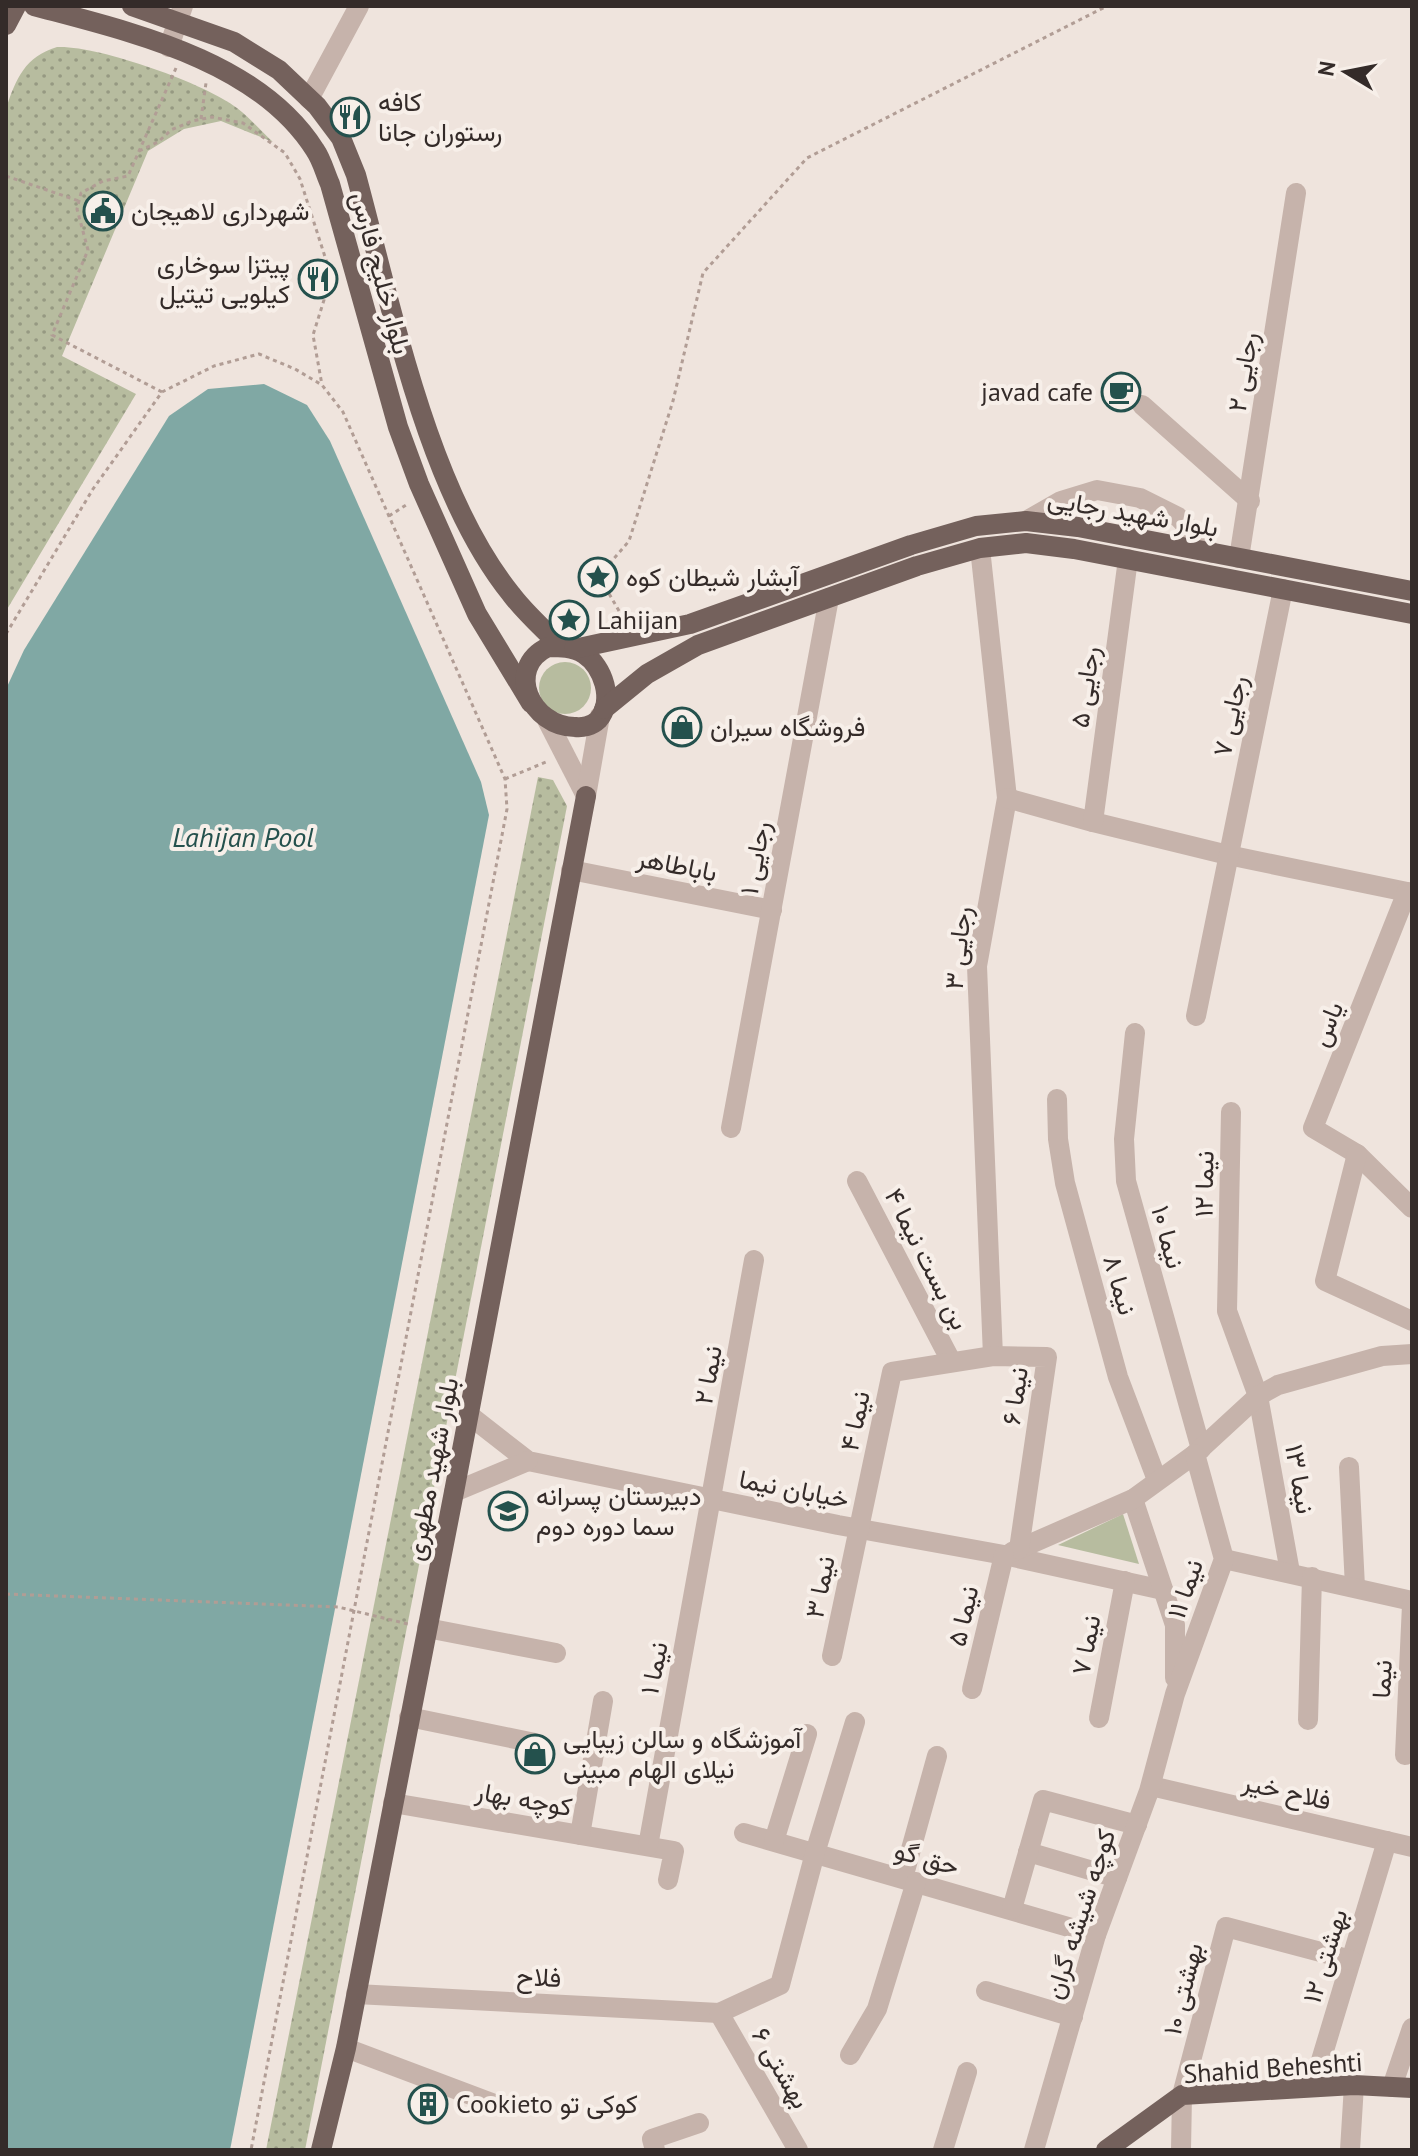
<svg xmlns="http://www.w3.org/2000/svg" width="1418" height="2156" font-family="'PT Sans',Vazirmatn,sans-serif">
	<defs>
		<pattern id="park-dots" width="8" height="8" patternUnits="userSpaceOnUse" patternTransform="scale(2)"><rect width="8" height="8" fill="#b7bc9f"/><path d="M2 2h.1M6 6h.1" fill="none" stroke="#969982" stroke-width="1.8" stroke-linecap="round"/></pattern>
	</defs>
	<rect width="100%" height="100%" fill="#efe4dd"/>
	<g fill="#b7bc9f">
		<circle cx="565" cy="688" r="26"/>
		<path d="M1123,1514L1139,1564L1058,1545Z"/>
	</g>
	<g fill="url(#park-dots)">
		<path d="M57,47C97,45 205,83 237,108C250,118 261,131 273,142L221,121L184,129L148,151L62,356L136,394L6,611V109C16,78 25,57 57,47Z"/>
		<path d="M538,777L553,780L567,806L305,2150H266Z"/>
	</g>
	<path fill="#80a8a4" d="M264,384L307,405L330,441L481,782L489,815L230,2150H6V689L24,650L169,416L208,389Z"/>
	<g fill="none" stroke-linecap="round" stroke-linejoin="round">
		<g stroke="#b19d95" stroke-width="3" stroke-dasharray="4 4" stroke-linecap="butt">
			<path d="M201,119L206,83"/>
			<path d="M139,151L158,142L171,130L192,121L212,117L243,123L285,153L300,179L327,263L324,300L313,335L322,385"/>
			<path d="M6,176L79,201"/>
			<path d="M162,392L52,335L88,250L77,209L81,193L103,181L128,176L176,68"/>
			<path d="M389,516L406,505"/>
			<path d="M623,618L599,576L629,541L673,401L703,273L807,158L1107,6"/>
			<path d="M6,634L93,489L162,392L214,366L259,354L295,369L322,385L343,412L505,779L507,809L251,2150"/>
			<path d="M505,779L546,762"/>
			<path d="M6,1594L338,1607L408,1624"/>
		</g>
		<g stroke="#c6b3ab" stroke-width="20">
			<path d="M169,47L183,6"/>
			<path d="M309,99L359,6"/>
			<path d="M1142,405L1250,501"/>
			<path d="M1026,521L1061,501L1097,490L1140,498L1178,517L1212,553"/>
			<path d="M980,548L1007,798L977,966L993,1356"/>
			<path d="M1239,558L1296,193"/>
			<path d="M547,720L586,796"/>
			<path d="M586,796L600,716"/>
			<path d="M1007,798L1093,822L1228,855L1412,893"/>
			<path d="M1093,822L1128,559"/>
			<path d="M571,870L772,910"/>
			<path d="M1407,892L1313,1128L1357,1154L1412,1208"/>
			<path d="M1196,1016L1283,589"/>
			<path d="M1135,1033L1124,1139L1126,1181L1201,1449"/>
			<path d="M1057,1099L1058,1139L1065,1183L1118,1377L1157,1480"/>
			<path d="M1231,1112L1227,1311L1258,1396L1290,1572"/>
			<path d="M731,1128L829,598"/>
			<path d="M1357,1154L1325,1281L1412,1321"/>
			<path d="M857,1181L951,1361"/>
			<path d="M469,1415L528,1461L838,1525L1004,1555L1163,1590"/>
			<path d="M1349,1467L1355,1587"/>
			<path d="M454,1492L528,1461"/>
			<path d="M1133,1499L1175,1625V1678"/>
			<path d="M1012,1552L1133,1499L1195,1454L1258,1396L1278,1385L1382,1356L1412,1354"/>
			<path d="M1224,1559L1412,1601"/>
			<path d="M427,1628L556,1653"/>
			<path d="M832,1656L892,1372L993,1356L1047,1357L1019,1549"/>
			<path d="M972,1689L1004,1555"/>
			<path d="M409,1717L535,1743"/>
			<path d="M1099,1718L1125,1581"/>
			<path d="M1308,1720L1312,1577"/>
			<path d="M1405,1755L1412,1605"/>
			<path d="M1151,1786L1412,1847"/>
			<path d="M393,1803L674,1851L668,1880"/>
			<path d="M744,1833L1096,1935"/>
			<path d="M580,1835L603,1701"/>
			<path d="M774,1841L807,1734"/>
			<path d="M648,1846L754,1260"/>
			<path d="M1028,1852L1117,1878"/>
			<path d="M903,1878L937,1756"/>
			<path d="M1012,1909L1043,1800L1137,1825"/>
			<path d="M986,1991L1073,2017"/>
			<path d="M356,1994L719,2013L780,1985L815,1853L855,1722"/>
			<path d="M719,2013L798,2150"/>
			<path d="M346,2048L492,2103"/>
			<path d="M850,2055L877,2009L916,1882"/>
			<path d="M1313,2087L1387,1841"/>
			<path d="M1392,2087L1412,2028"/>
			<path d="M655,2150L652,2139L699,2123"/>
			<path d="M943,2150L967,2072"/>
			<path d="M1034,2150L1096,1935L1149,1791L1175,1694L1224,1559L1195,1454"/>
			<path d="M1181,2150L1182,2095L1226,1927L1351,1960"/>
			<path d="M1350,2150L1354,2085"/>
		</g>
		<g stroke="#74615c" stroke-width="20">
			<path d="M34,6C131,32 258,60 315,150C322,160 325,173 330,184L398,427L419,484L477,614L531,703"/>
			<path d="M132,6L234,42L279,70L317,106L341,138L356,175C391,303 427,490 511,594C525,613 544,629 561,647"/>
			<path d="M6,25L16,6"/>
			<path d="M548,647C560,647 573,647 584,654C603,666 615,701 598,720C592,726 582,728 575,727C531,727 504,668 548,647Z"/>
			<path d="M574,649L690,624L911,545L976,526L1026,521L1078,527L1412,591"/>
			<path d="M604,709L647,674L698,645L917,566L980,548L1026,543L1074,549L1412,614"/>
			<path d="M321,2150L346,2048L454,1492L586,796"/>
			<path d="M1106,2150L1182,2095L1354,2085L1412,2088"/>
		</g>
	</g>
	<defs>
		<symbol id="restaurant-ring" viewBox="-11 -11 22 22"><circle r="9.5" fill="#f7efe9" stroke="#24514d" stroke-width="1.5"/><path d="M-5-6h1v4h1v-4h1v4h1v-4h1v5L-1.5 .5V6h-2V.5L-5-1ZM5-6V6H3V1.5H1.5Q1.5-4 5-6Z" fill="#24514d"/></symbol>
		<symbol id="civic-ring" viewBox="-11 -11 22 22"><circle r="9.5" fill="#f7efe9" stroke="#24514d" stroke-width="1.5"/><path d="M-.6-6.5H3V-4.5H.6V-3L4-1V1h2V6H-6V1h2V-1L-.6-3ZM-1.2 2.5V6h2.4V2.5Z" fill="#24514d"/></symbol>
		<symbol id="cafe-ring" viewBox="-11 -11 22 22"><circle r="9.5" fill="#f7efe9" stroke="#24514d" stroke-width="1.5"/><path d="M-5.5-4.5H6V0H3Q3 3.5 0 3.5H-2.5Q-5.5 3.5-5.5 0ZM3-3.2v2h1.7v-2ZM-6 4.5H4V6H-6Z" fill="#24514d"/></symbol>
		<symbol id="sight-ring" viewBox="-11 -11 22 22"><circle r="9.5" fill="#f7efe9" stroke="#24514d" stroke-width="1.5"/><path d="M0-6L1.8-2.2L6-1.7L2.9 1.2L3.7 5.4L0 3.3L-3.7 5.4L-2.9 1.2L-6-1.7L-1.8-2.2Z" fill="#24514d"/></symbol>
		<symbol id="shop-ring" viewBox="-11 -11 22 22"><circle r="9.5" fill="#f7efe9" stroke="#24514d" stroke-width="1.5"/><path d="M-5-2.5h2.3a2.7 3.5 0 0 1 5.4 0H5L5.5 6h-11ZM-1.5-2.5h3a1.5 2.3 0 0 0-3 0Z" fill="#24514d"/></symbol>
		<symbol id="school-ring" viewBox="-11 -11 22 22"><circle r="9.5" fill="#f7efe9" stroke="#24514d" stroke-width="1.5"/><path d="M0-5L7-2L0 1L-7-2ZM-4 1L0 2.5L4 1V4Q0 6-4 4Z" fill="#24514d"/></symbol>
		<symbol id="building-ring" viewBox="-11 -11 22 22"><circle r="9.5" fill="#f7efe9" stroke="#24514d" stroke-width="1.5"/><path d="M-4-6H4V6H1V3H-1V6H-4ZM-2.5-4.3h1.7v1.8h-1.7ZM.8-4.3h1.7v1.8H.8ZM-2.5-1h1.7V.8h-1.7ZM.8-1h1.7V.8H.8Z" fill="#24514d"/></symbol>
	</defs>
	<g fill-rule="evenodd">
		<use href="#restaurant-ring" x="328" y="95" width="44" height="44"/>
		<use href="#civic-ring" x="81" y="189" width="44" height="44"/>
		<use href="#restaurant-ring" x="296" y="257" width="44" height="44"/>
		<use href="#cafe-ring" x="1099" y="370" width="44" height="44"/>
		<use href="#sight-ring" x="576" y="555" width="44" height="44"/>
		<use href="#sight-ring" x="547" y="598" width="44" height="44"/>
		<use href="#shop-ring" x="660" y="705" width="44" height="44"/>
		<use href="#school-ring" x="486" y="1489" width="44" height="44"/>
		<use href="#shop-ring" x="513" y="1732" width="44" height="44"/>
		<use href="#building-ring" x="406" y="2082" width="44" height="44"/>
	</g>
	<g text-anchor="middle" stroke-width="8" stroke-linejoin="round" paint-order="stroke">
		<g font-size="26" fill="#342b29" stroke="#f7efe9" text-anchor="start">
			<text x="378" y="111">کافه<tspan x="378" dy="30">رستوران جانا</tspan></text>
			<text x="131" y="220">شهرداری لاهیجان</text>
			<text x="290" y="273" text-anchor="end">پیتزا سوخاری<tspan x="290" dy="30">کیلویی تیتیل</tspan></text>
			<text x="1093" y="401" text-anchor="end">javad cafe</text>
			<text x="626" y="586">آبشار شیطان کوه</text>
			<text x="597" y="629">Lahijan</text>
			<text x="710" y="736">فروشگاه سیران</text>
			<text x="536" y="1505">دبیرستان پسرانه<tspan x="536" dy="30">سما دوره دوم</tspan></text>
			<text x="563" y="1748">آموزشگاه و سالن زیبایی<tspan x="563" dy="30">نیلای الهام مبینی</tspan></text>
			<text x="456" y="2113">Cookieto کوکی تو</text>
		</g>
		<g font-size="26" fill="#342b29" stroke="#f7efe9">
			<text transform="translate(381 273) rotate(75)" y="9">بلوار خلیج فارس</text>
			<text transform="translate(1243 372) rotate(-81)" y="9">رجایی ۲</text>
			<text transform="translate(1133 513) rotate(10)" y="9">بلوار شهید رجایی</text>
			<text transform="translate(1085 687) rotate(-82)" y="9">رجایی ۵</text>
			<text transform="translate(1230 716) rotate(-78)" y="9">رجایی ۷</text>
			<text transform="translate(755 858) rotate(-80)" y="9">رجایی ۱</text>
			<text transform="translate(677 865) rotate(11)" y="9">باباطاهر</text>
			<text transform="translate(958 948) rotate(-84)" y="9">رجایی ۳</text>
			<text transform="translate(1327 1024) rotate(-68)" y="9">یاس</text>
			<text transform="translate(1204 1184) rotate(-89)" y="9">نیما ۱۲</text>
			<text transform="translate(1168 1237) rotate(75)" y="9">نیما ۱۰</text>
			<text transform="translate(927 1259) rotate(63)" y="9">بن بست نیما ۴</text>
			<text transform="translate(1120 1285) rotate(74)" y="9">نیما ۸</text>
			<text transform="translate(708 1375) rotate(-80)" y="9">نیما ۲</text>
			<text transform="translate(1015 1396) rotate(-82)" y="9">نیما ۶</text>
			<text transform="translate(855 1421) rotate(-78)" y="9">نیما ۴</text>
			<text transform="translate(432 1469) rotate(-79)" y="9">بلوار شهید مطهری</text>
			<text transform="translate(1300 1479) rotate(80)" y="9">نیما ۱۳</text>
			<text transform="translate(794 1489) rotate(11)" y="9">خیابان نیما</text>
			<text transform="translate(820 1587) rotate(-79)" y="9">نیما ۳</text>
			<text transform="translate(1185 1589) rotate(-71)" y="9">نیما ۱۱</text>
			<text transform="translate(963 1616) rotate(-77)" y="9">نیما ۵</text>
			<text transform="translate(1086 1645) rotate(-79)" y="9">نیما ۷</text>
			<text transform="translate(654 1668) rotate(-79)" y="9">نیما ۱</text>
			<text transform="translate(1382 1679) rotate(-87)" y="9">نیما</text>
			<text transform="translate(1287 1791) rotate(13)" y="9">فلاح خیر</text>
			<text transform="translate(524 1799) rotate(10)" y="9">کوچه بهار</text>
			<text transform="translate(927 1858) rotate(16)" y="9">حق گو</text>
			<text transform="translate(1080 1914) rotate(-72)" y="9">کوچه شیشه گران</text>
			<text transform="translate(1325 1956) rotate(-73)" y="9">بهشتی ۱۲</text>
			<text transform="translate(539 1977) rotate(3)" y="9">فلاح</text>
			<text transform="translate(1183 1989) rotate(-76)" y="9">بهشتی ۱۰</text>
			<text transform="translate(781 2068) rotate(60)" y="9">بهشتی ۶</text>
			<text transform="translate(1273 2068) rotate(-4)" y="9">Shahid Beheshti</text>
		</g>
		<g font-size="28" font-style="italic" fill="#24514d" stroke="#f7efe9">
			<text x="243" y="847">Lahijan Pool</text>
		</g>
	</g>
	<rect width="1418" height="2156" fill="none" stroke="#342b29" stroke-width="16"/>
	<g transform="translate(1346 72) rotate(280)" stroke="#f7efe9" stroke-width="6" paint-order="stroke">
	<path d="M0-6L14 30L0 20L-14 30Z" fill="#342b29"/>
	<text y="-12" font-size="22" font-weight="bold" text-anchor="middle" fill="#342b29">N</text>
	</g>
</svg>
